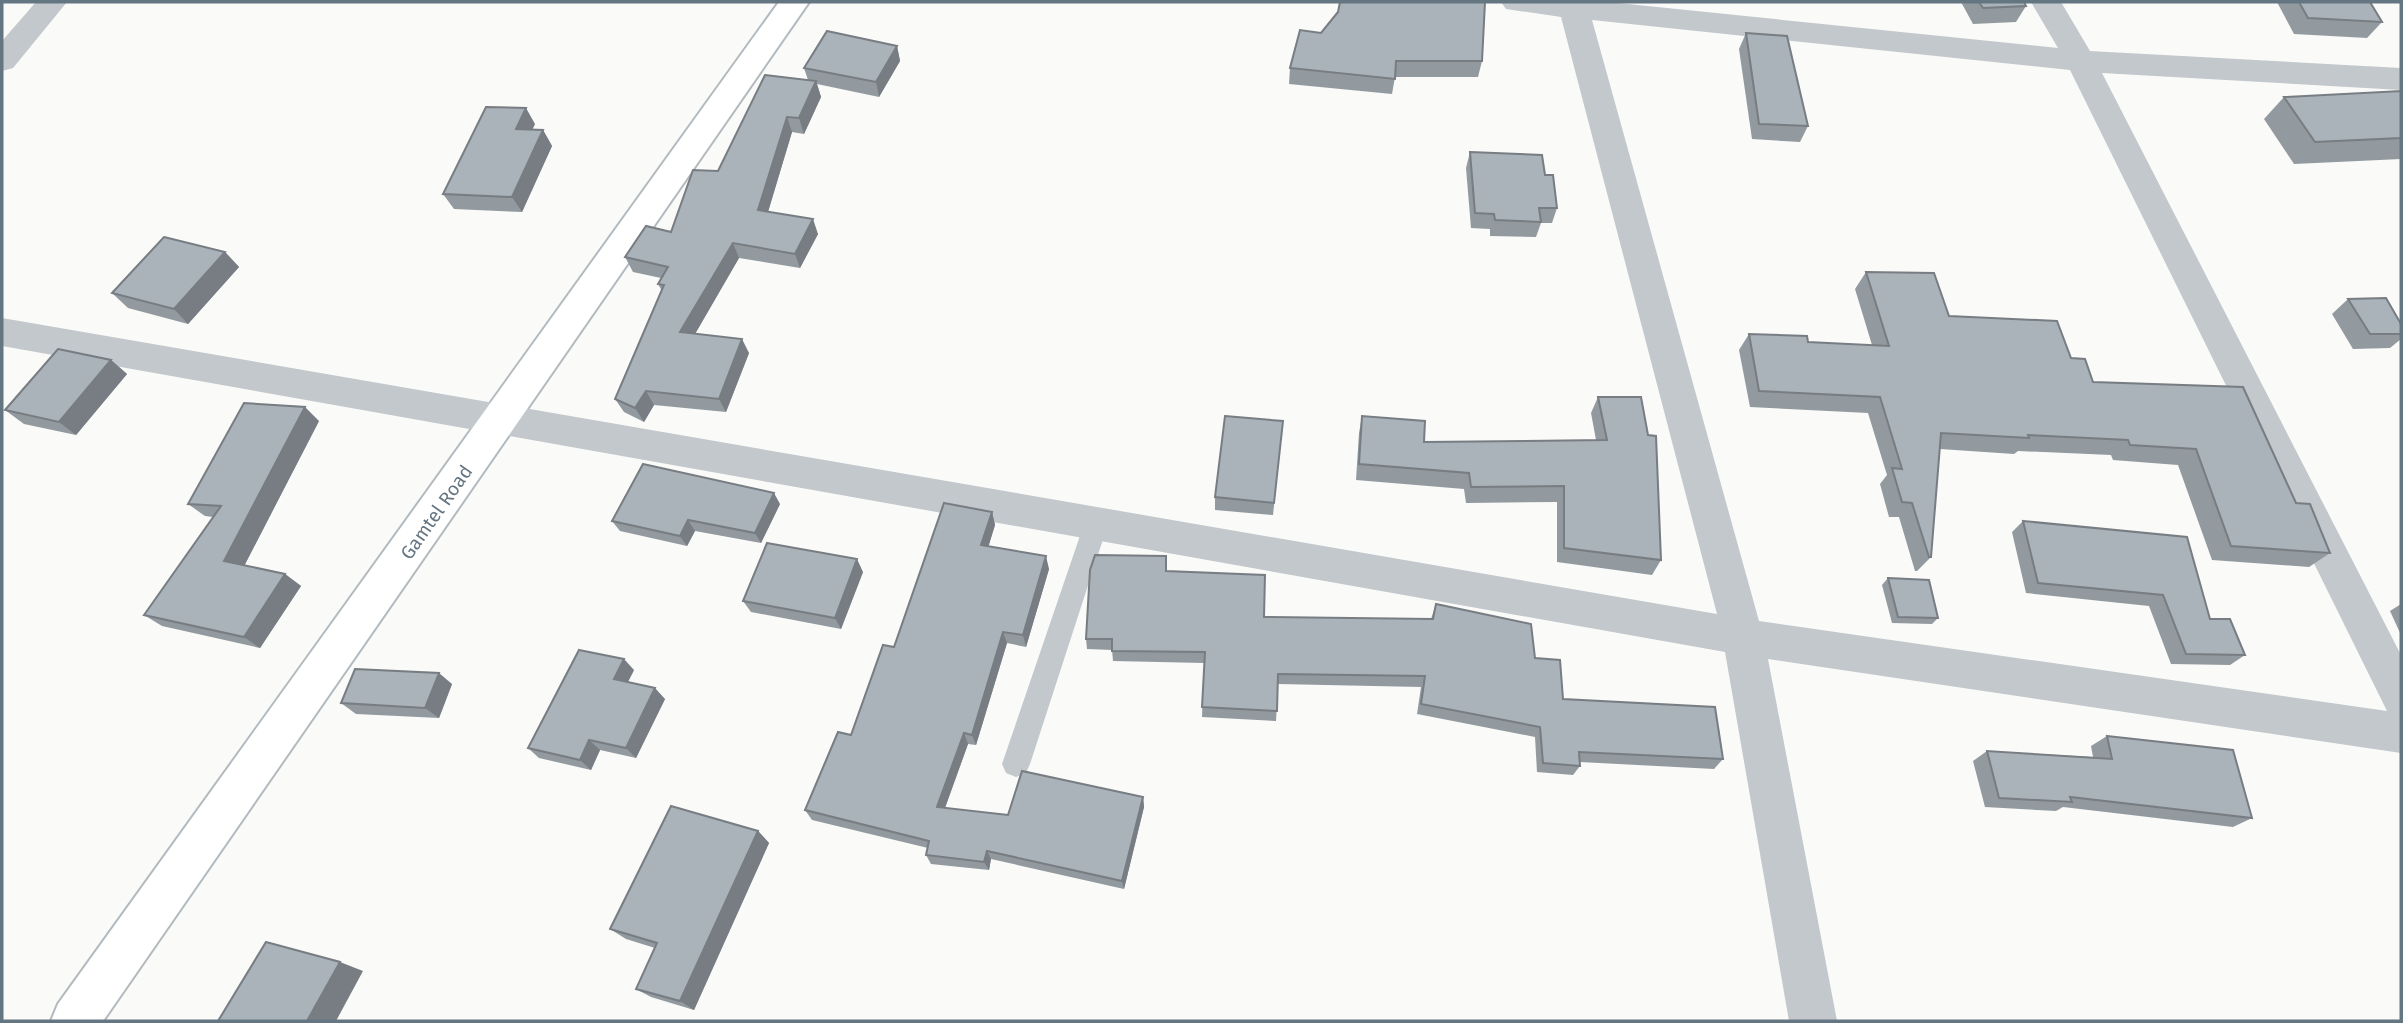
<svg xmlns="http://www.w3.org/2000/svg" width="2403" height="1023" font-family="'Fira Sans',sans-serif">
	<rect width="100%" height="100%" fill="#fafaf8"/>
	<g fill="none" stroke-linecap="round" stroke-linejoin="round">
		<defs>
			<path id="secondary" d="M779,2H809L103,1021H51L58,1004Z"/>
		</defs>
		<use href="#secondary" stroke="#b3babf" stroke-width="4"/>
		<path fill="#c3c8cc" fill-rule="evenodd" d="M1096,513L1105,516L1108,524L1030,764L1026,773L1016,777L1006,773L1002,764L1084,524L1087,516Z"/>
		<g fill="#c3c8cc" fill-rule="evenodd">
			<path d="M36,2H67L13,68L2,71V41Z"/>
			<path d="M1501,2H1608L2058,48L2031,2H2061L2090,51L2401,68V90L2102,73L2401,655V753L1768,659L1837,1021H1789L1725,652L2,346V318L1717,614L1561,17L1506,9ZM1592,20L2070,70L2387,711L1759,621Z"/>
		</g>
		<use href="#secondary" fill="#fff" fill-rule="evenodd"/>
	</g>
	<g fill="#929a9f">
		<path d="M1961,2H2024L2026,6L2016,22L1973,24Z"/>
		<path d="M2277,2H2370L2382,22L2367,38L2294,34Z"/>
		<path d="M1300,30L1482,61L1478,77H1395L1392,94L1289,84L1290,68Z"/>
		<path d="M1746,33L1808,126L1800,142L1752,139L1739,49Z"/>
		<path d="M897,46L900,61L879,97L817,84L821,97L804,134L792,132L768,212L818,234L800,268L739,258L695,334L749,353L726,412L654,405L644,422L624,412L615,399L662,291L658,284L661,278L633,272L625,257L671,232L718,171L808,80L804,68Z"/>
		<path d="M2401,91V159L2294,164L2264,119L2284,97Z"/>
		<path d="M535,124L532,130H543L552,146L522,212L454,209L443,194Z"/>
		<path d="M1470,152L1545,175L1557,208L1552,223H1541L1536,237L1490,236V229L1471,228L1466,168Z"/>
		<path d="M225,252L239,267L188,324L128,308L112,293Z"/>
		<path d="M1866,272L1949,316L2071,358L2093,382L2296,503L2330,553L2309,567L2212,560L2178,465L2113,460L2111,455L2018,451L2014,454L1940,449L1931,557L1917,571H1915L1899,517H1889L1880,484L1887,475L1868,413L1750,407L1739,350L1749,334L1808,342L1872,345L1855,289Z"/>
		<path d="M2348,299L2401,324V339L2390,348L2353,349L2332,314Z"/>
		<path d="M111,360L127,374L76,435L24,424L5,410Z"/>
		<path d="M1598,397L1661,560L1652,575L1557,562V502L1466,503L1464,489L1356,480L1359,433L1362,416L1424,442L1596,440L1591,413Z"/>
		<path d="M319,421L244,566L285,574L301,586L260,648L162,626L144,615L213,517L205,516L188,504Z"/>
		<path d="M1283,421L1273,515L1215,510V497Z"/>
		<path d="M780,504L761,543L695,531L687,546L620,531L612,521Z"/>
		<path d="M992,512L995,525L988,546L1049,569L1026,647L1007,643L976,745L968,744L945,808L1008,815L1143,797L1144,807L1124,889L991,859L989,870L931,864L926,855L928,848L812,820L805,810L851,735L894,647Z"/>
		<path d="M2023,521L2210,619L2245,655L2230,665L2171,664L2149,606L2026,593L2012,532Z"/>
		<path d="M1167,571L1264,617L1431,619L1436,604L1535,658L1563,699L1723,759L1714,769L1580,762V766L1573,775L1537,772L1535,737L1417,714L1421,687L1278,684L1276,721L1202,717L1204,663L1113,661L1112,650L1087,649L1086,639Z"/>
		<path d="M863,572L841,629L751,612L743,601Z"/>
		<path d="M1888,578L1938,618L1932,624L1892,623L1882,585Z"/>
		<path d="M2401,604V635L2390,611Z"/>
		<path d="M634,670L628,682L665,699L636,758L600,750L591,770L539,758L528,748Z"/>
		<path d="M452,684L439,718L356,714L341,703Z"/>
		<path d="M2107,736L2252,818L2233,827L2063,807L2056,811L1985,807L1973,761L1987,751L2093,757L2091,746Z"/>
		<path d="M758,831L769,843L694,1010L651,997L636,989L655,948L626,939L610,929Z"/>
	</g>
	<g fill="#777d82">
		<path d="M897,46L900,61L879,97L876,82Z"/>
		<path d="M816,81L821,97L804,134L799,118Z"/>
		<path d="M526,108L535,124L525,144L516,129Z"/>
		<path d="M787,117L792,132L764,225L758,210Z"/>
		<path d="M543,130L552,146L522,212L512,197Z"/>
		<path d="M813,219L818,234L800,268L795,254Z"/>
		<path d="M733,243L739,258L688,346L680,332Z"/>
		<path d="M225,252L239,267L188,324L174,309Z"/>
		<path d="M742,339L749,353L726,412L719,399Z"/>
		<path d="M111,360L127,374L76,435L59,422Z"/>
		<path d="M646,391L654,405L644,422L635,408Z"/>
		<path d="M305,407L319,421L240,574L224,561Z"/>
		<path d="M774,493L780,504L761,543L755,533Z"/>
		<path d="M992,512L995,525L985,558L981,545Z"/>
		<path d="M688,520L695,531L687,546L680,536Z"/>
		<path d="M1046,556L1049,569L1026,647L1023,635Z"/>
		<path d="M857,559L863,572L841,629L835,618Z"/>
		<path d="M285,574L301,586L260,648L244,637Z"/>
		<path d="M1003,632L1007,643L976,745L972,735Z"/>
		<path d="M624,659L634,670L624,689L614,679Z"/>
		<path d="M439,673L452,684L439,718L425,708Z"/>
		<path d="M655,688L665,699L636,758L626,748Z"/>
		<path d="M964,733L968,744L942,816L937,807Z"/>
		<path d="M589,740L600,750L591,770L580,760Z"/>
		<path d="M1143,797L1144,807L1124,889L1122,881Z"/>
		<path d="M758,831L769,843L694,1010L680,1001Z"/>
		<path d="M987,851L991,859L989,870L984,862Z"/>
		<path d="M340,962L363,971L336,1021H307Z"/>
	</g>
	<g fill="#aab3b9" stroke="#777d82" stroke-width="2">
		<path d="M1340,2H1485L1482,61H1396L1395,79L1290,68L1300,30L1321,33L1338,12Z"/>
		<path d="M1979,2H2024L2026,6L1983,8Z"/>
		<path d="M2299,2H2370L2382,22L2308,18Z"/>
		<path d="M827,31L897,46L876,82L804,68Z"/>
		<path d="M1746,33L1787,36L1808,126L1759,124Z"/>
		<path d="M765,75L816,81L799,118L787,117L758,210L813,219L795,254L733,243L680,332L742,339L719,399L646,391L635,408L615,399L664,285L658,284L668,267L625,257L646,226L671,232L693,170L718,171Z"/>
		<path d="M2401,91V138L2315,142L2284,97Z"/>
		<path d="M486,107L526,108L516,129L543,130L512,197L443,194Z"/>
		<path d="M1470,152L1542,155L1545,175H1553L1557,208H1539L1541,222L1495,220L1494,214L1475,213Z"/>
		<path d="M164,237L225,252L174,309L112,293Z"/>
		<path d="M1866,272L1934,273L1949,316L2057,321L2071,358L2085,359L2093,382L2243,387L2296,503L2310,504L2330,553L2231,546L2196,449L2130,445L2128,440L2028,435L2029,438L1941,433L1931,557H1929L1912,503L1902,502L1892,468L1902,469L1880,397L1759,391L1749,334L1807,336L1808,342L1889,346Z"/>
		<path d="M2386,298L2401,324V334H2370L2348,299Z"/>
		<path d="M58,349L111,360L59,422L5,410Z"/>
		<path d="M1598,397H1641L1648,435L1656,436L1661,560L1564,548V486L1471,487L1469,473L1359,464L1362,416L1425,421L1424,442L1607,440Z"/>
		<path d="M244,403L305,407L224,561L285,574L244,637L144,615L221,506L188,504Z"/>
		<path d="M1225,416L1283,421L1274,503L1215,497Z"/>
		<path d="M643,464L774,493L755,533L688,520L680,536L612,521Z"/>
		<path d="M944,503L992,512L981,545L1046,556L1023,635L1003,632L972,735L964,733L937,807L1008,815L1022,771L1143,797L1122,881L987,851L984,862L926,855L929,841L805,810L838,732L851,735L883,645L894,647Z"/>
		<path d="M2023,521L2187,537L2210,619H2230L2245,655L2186,654L2163,595L2038,583Z"/>
		<path d="M767,543L857,559L835,618L743,601Z"/>
		<path d="M1095,555L1166,556V571L1265,575L1264,617L1433,619L1436,604L1531,624L1535,658L1560,660L1563,699L1715,707L1723,759L1579,752L1580,766L1543,763L1540,727L1421,704L1425,676L1278,674L1277,711L1202,707L1205,652L1112,651V639H1086L1090,570Z"/>
		<path d="M1888,578L1929,580L1938,618L1898,617Z"/>
		<path d="M579,650L624,659L614,679L655,688L626,748L589,740L580,760L528,748Z"/>
		<path d="M355,669L439,673L425,708L341,703Z"/>
		<path d="M2107,736L2233,750L2252,818L2070,797L2072,802L1999,798L1987,751L2112,759Z"/>
		<path d="M671,806L758,831L680,1001L636,989L657,943L610,929Z"/>
		<path d="M266,942L340,962L307,1021H218Z"/>
	</g>
	<g text-anchor="middle" stroke-width="7" stroke-linejoin="round" paint-order="stroke">
		<g font-size="19" fill="#657683" stroke="#fff">
			<text transform="translate(436 512) rotate(-55)" y="7">Gamtel Road</text>
		</g>
	</g>
	<rect width="2403" height="1023" fill="none" stroke="#657683" stroke-width="7"/>
</svg>
